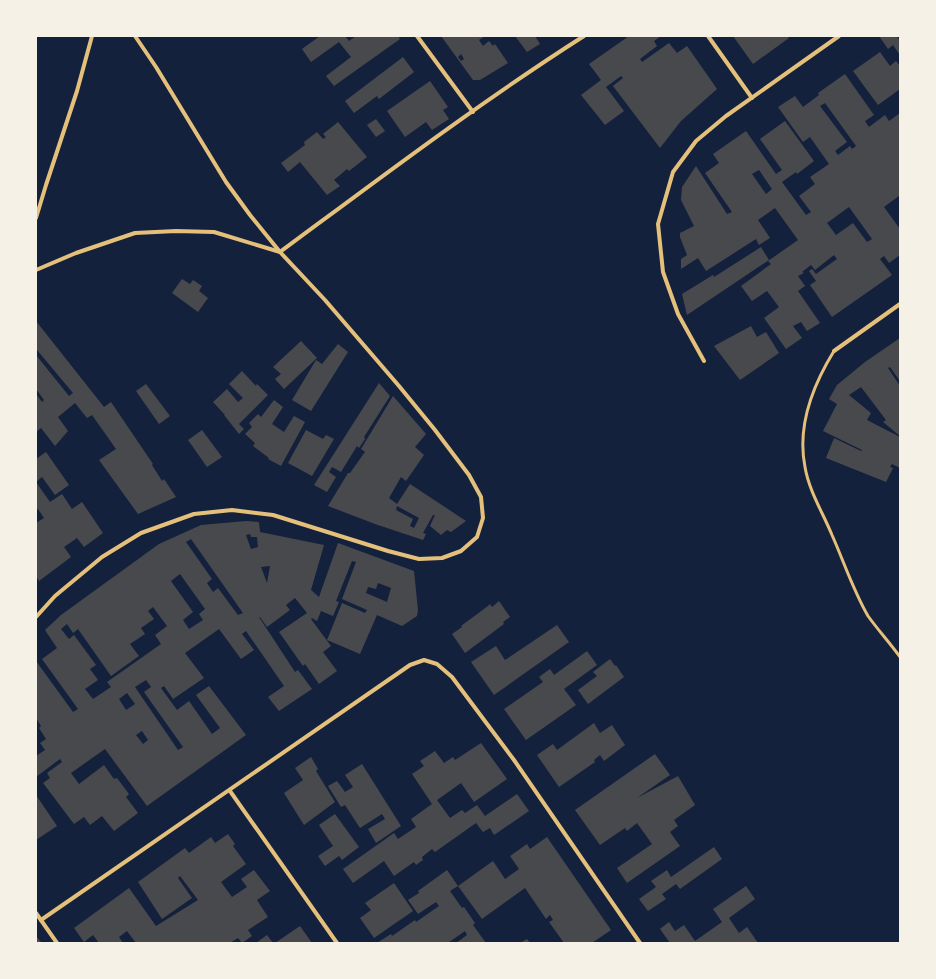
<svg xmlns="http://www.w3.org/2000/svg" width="936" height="979" font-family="'DejaVu Sans',sans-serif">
	<rect width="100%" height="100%" fill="#14213d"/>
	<g fill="#48494c" fill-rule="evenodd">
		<path d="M320,36H345L349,41L356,36H398L400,39L334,86L326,76L351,57L339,42L311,62L302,49Z"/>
		<path d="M441,36H485L479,40L483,46L489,41L493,46L495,44L508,63L480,80H473ZM461,54L464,59L461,61L458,57Z"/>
		<path d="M515,36H535L540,44L527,52Z"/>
		<path d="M629,36H661L654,41L657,46L640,59L642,62L669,43L677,53L687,46L717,89L681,121L660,148L613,86L623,78L621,76L606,87L624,111L605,125L581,95L601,80L589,64Z"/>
		<path d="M733,36H787L789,38L753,64Z"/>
		<path d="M879,36H896L899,39H900V55L893,45L888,49Z"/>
		<path d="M880,52L890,66L896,61L900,66V89L878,105L853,71Z"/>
		<path d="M403,57L414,72L379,99L377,96L354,113L345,101Z"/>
		<path d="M845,74L874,115L865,121L869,127L885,115L889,121L900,113V198L899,196L884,207L900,229V255L889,263L884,256L880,259L892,275L832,317L810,285L816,281L809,271L812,269L816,274L837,259L834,255L815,270L811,265L802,272L804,273L798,276L805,286L798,291L820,323L807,331L801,322L793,326L802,338L786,349L764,318L779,307L767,291L752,301L741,286L771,264L768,261L798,240L775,208L758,220L770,238L759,245L756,239L706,271L698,258L681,269V259L687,255L680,237V233L694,226L681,200L682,187L696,166L727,214L732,212L705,173L719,163L713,154L746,131L776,174L782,170L760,139L785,121L814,161L797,174L796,172L782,182L806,215L811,212L799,196L815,184L810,177L829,164L810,137L803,142L778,107L795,96L803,107L819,95L818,93ZM825,103L856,146L852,149L850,146L838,155L835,151L847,142L820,106ZM759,170L772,189L766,194L752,174ZM849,207L872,239L867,242L853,223L836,235L827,223Z"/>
		<path d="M430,81L448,107L443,110L449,119L432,130L426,122L405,137L387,111Z"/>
		<path d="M376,119L385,131L376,137L367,125Z"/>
		<path d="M338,122L367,157L349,171L347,169L334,180L340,186L327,195L300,162L288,172L281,163L305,145L304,142L317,132L323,139L326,137L323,134Z"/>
		<path d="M761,247L769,260L687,315L682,294L713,275L714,277Z"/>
		<path d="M182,279L190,284L193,280L202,286L199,291L208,298L198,312L172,293Z"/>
		<path d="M36,321L104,407L111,402L153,464L152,465L162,481L164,479L176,497L138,514L99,460L116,449L92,415L87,418L75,403L58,417L68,431L55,446L41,428L36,432V394L42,402L44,400L36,389V355L69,396L73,393L37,350L36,351Z"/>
		<path d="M751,326L757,337L766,332L779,353L740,380L714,346Z"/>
		<path d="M900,338V381L890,367L888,368L900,386V436L883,422L886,420L861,387L849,395L871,413L867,420L900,437V468L892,464L890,467L893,468L886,482L826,458L834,438L861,451L862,450L823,431L837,404L829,399L837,385L865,362Z"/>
		<path d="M301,341L317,358L284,389L275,379L281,374L273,367Z"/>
		<path d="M338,344L348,352L311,411L292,400L316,360L322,364Z"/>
		<path d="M242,371L256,386L257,384L268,395L239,424L244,429L239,434L224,415H225L213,402L227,389L238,402L243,398L229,384Z"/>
		<path d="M379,383L390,396L364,437L365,439L359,448L357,446L341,472L332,467L329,472L336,477L327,492L314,485Z"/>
		<path d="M146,384L170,416L159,424L136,391Z"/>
		<path d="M393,396L426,434L415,447L424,455L406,481L401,477L389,498L397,504L410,484L466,521L451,532L447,530L441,535L430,526L435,515H433L423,533L426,534L423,540L375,524L328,506L348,473H350L365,452L361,449ZM397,506L419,518L414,528L410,526L413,519L396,510Z"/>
		<path d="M274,400L283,407L272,424L284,432L294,416L305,422L281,466L268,459L269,458L253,446L255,443L245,434L252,427L249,423L258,414L261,417Z"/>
		<path d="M202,430L222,457L207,467L188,440Z"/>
		<path d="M306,430L323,439L326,435L334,439L312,476L288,463Z"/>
		<path d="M46,452L69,485L55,495L42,477L36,482V459Z"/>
		<path d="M36,482L50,502L62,494L72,509L82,502L103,533L84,547L77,538L64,547L71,557L39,581L36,576V523L44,518L38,509L36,510Z"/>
		<path d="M246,521L259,522L260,532L324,545L311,590L319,597L338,543L414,571L418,610L417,616L402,626L377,615L360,654L327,640L342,603L365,613L367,610L342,599L356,562L352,561L336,601L339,602L333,616L321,611L317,621L312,618L311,619L331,646L323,652L337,671L319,684L305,664L303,666L279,632L307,613L295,598L286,605L290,610L267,627L260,617H259L295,672L298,670L312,689L279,711L268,697L284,686L246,631L242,634L254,650L241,659L219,629L185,653L204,678L173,699L164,686L161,688L177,710L189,701L212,734L220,728L196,695L209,686L246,735L147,806L105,749L71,773L79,784L104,765L114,779L117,778L129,794L126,797L138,813L114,831L102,816L90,825L84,817L74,824L43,783L50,778L47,773L62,762L60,759L36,777V756L45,750L40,743L46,739L39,728L41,726L36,718V661L73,712L78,709L42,659L57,648L45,630L61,615L159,544L201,525ZM250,534L251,537H257L258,547L251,549L246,535ZM191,539L243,613L238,615L218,588L213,592L207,583L212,579L186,542ZM270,566L267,583L261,567ZM180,574L205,609L199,614L203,620L189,629L183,620L193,612L171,581ZM378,583L391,588L387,602L366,593L368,587L376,589ZM153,607L167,626L155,635L161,644L107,682L111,687L93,699L85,689L98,680L90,669L96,665L74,635L69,639L61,629L67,624L73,633L78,629L111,676L139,656L130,644L145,634L141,628L154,619L148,611ZM146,680L151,687L144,692L183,747L178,750L135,687ZM127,693L135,704L126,710L119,699ZM142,731L148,740L143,744L136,735Z"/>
		<path d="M499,601L510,617L503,622L504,624L465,653L452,634L462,627L461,626L488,606L490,604L492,607Z"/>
		<path d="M557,625L569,642L494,695L471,662L496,646L505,660Z"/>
		<path d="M587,651L597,665L564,689L576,705L526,740L504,709L543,682L539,677L550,669L554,675Z"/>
		<path d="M610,659L615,666L616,665L624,677L588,704L578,690L597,676L593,672Z"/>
		<path d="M594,723L600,733L612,725L625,745L604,761L600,755L594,760L595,762L559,787L537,755L553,744L557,750Z"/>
		<path d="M481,743L507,779L474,802L461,783L437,800L450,818L462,810L465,813L477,805L485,816L517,794L529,811L494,835L490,828L483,832L476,823L435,852L432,849L422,857L423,860L416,865L414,862L394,876L384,861L353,883L343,869L394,833L398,839L416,827L411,819L432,804L412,774L424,766L420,761L435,751L444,763L453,757L455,760Z"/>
		<path d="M655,754L670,775L637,798L678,776L695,805L674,820L678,826L670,832L680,846L627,883L617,868L652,844L637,823L627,831L625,828L600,845L575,810Z"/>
		<path d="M311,757L318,769L316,771L335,802L304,825L284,793L303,780L295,768Z"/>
		<path d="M362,764L401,826L376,843L368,829L385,819L382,814L360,828L345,805L341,807L328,786L337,781L345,792L353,787L345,775Z"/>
		<path d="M36,795L57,826L36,840Z"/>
		<path d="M335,814L359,847L342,860L339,856L325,866L318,856L333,846L319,825Z"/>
		<path d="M228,834L235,844L233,846L246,864L221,882L232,897L247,887L241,879L254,870L270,891L257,900L268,917L248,930L252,936L242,943L238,938L230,943H136L127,931L119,937L123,943H99L93,935L84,942L74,928L129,888L156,926L198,900L180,876L178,878L192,898L162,919L138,882L185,848L189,853L211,837L215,843Z"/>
		<path d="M547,837L611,930L592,943H564L549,922L553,920L550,915L546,919L525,888L482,919L458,886L493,861L505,879L519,869L510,856L527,844L530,849Z"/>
		<path d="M714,847L722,859L680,889L676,884L662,894L666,899L648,911L639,899L656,887L651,881L667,870L671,877Z"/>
		<path d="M447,870L458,886L450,891L462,908L464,907L475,923L473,925L486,943H456L467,935L465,931L448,943H377L391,934L392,936L415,920L416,922L439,906L436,902L418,914L408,900L419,893L418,891Z"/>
		<path d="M394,883L413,911L374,938L360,918L371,910L365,903Z"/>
		<path d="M746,886L755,899L729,918L739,933L747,927L758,943H670L660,929L669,922L675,931L684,925L695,941L722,922L713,909Z"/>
		<path d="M300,926L312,943H275L297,928Z"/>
		<path d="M267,935L273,943H256Z"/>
		<path d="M36,936L41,942L39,943H36Z"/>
		<path d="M527,939L530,943H520Z"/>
	</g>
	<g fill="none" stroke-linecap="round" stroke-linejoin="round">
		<path stroke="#e5c07b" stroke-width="3" d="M834,351C813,385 797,427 805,467C809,491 823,513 832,535C844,562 853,590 868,616C878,630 890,643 900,657"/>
		<g stroke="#e5c07b" stroke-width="4">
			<path d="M417,36L473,112"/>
			<path d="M708,36L752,98"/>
			<path d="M36,218L46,185L77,91L92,36"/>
			<path d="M36,270L76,253L135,233L176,231L214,232L280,252C380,178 479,103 584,36"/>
			<path d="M834,351L900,304"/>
			<path d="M704,361L678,314L663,272L658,224L673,172L696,141L726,116L839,36"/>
			<path d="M36,617L55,596L102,557L141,533L194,514L232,510L273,515L388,551L419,559L442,558L461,551L477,537L483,518L481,497L469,475L435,430L399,386L325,300L280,252L250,215L226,182L156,67L135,36"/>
			<path d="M230,791L337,943"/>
			<path d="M36,913L57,943"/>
			<path d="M41,920L410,665L424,660L437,664L452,677L514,760L640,943"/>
		</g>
	</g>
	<rect width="936" height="979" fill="none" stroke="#f6f1e7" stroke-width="74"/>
</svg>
